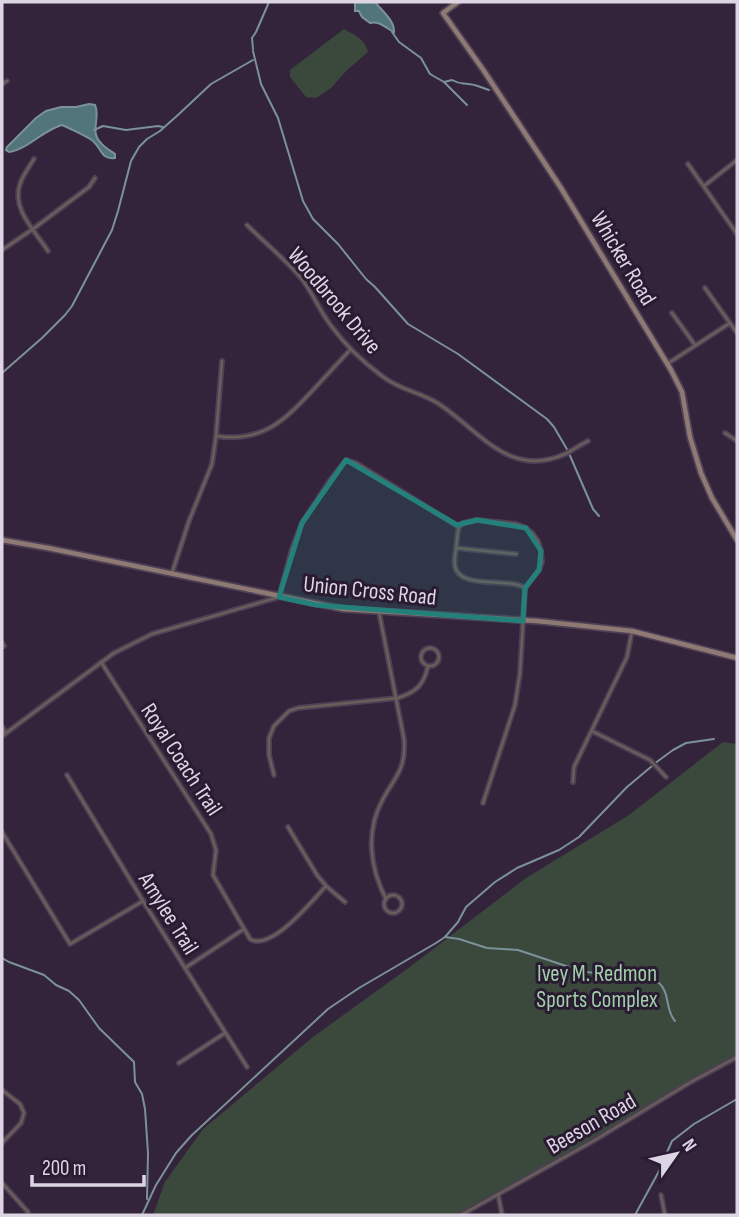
<svg xmlns="http://www.w3.org/2000/svg" width="739" height="1217" font-family="'Sofia Sans Condensed',sans-serif">
	<rect width="100%" height="100%" fill="#33243b"/>
	<g fill="#3b493d">
		<path d="M344,29C355,35 365,39 368,52L347,70L331,88L316,98L306,97L290,77V70Z"/>
		<path d="M723,742L737,744V1057L689,1083L595,1140L461,1215H153L165,1182L203,1129L313,1037L411,966L526,878L629,815Z"/>
	</g>
	<g fill="#51757a" stroke="#7b929a" stroke-width="2">
		<path d="M355,2H375C382,11 395,21 394,32C387,29 379,20 370,23L362,17L359,11H355Z"/>
		<path d="M89,104L95,105C101,118 89,131 101,143C105,148 111,151 115,154V158C101,160 102,149 93,141C90,138 67,127 62,125C43,130 27,150 9,152L6,150L7,147L36,118L46,111L61,107H76Z"/>
	</g>
	<g fill="none" stroke-linecap="round" stroke-linejoin="round">
		<g stroke="#7b929a" stroke-width="2">
			<path d="M392,32L399,42L421,58L430,74L444,82L452,80C459,84 461,83 468,84C475,84 482,88 489,90"/>
			<path d="M253,49L252,38L256,32L269,2"/>
			<path d="M253,51L261,84L278,118L303,201L313,219L338,244L366,279L375,287L408,324L458,354L547,419L554,427L568,451L593,509L599,516"/>
			<path d="M444,82L467,105"/>
			<path d="M94,130L103,126L126,130L158,126L163,127"/>
			<path d="M2,373L42,338L65,315L72,306L112,230L118,211L131,161L139,147L147,139L160,131L179,114L211,84L253,60"/>
			<path d="M445,937L459,939L487,948L518,950L581,971L659,983C670,992 665,1010 675,1021"/>
			<path d="M2,958L9,962L44,975L56,985L69,991L79,1000L99,1028L134,1062L135,1082L142,1094L145,1109L148,1153L147,1199"/>
			<path d="M142,1215L156,1185L176,1153L191,1136L328,1009L359,988L436,943L445,937L458,922L466,907L495,882L517,868L559,850L579,837L627,787L658,761L673,750L686,743L714,739"/>
			<path d="M635,1215L658,1173L672,1141L694,1124L737,1099"/>
		</g>
		<defs>
			<g id="street">
				<path d="M2,84L7,81"/>
				<path d="M34,159C29,167 23,175 20,184C11,209 36,232 48,251"/>
				<path d="M688,164L737,234"/>
				<path d="M704,186L737,160"/>
				<path d="M247,225C264,242 285,259 301,278C313,293 320,312 332,327C346,346 363,362 382,376C399,390 421,392 439,404C480,431 509,479 565,454C573,450 580,445 588,441"/>
				<path d="M2,250L33,229L89,187L95,178"/>
				<path d="M705,288L737,333"/>
				<path d="M672,313L695,345"/>
				<path d="M667,364L730,323"/>
				<path d="M725,433L737,441"/>
				<path d="M216,436C262,443 284,421 313,390C325,377 338,363 350,350"/>
				<path d="M456,548L516,554"/>
				<path d="M172,573L189,521L212,464L216,436L222,361"/>
				<path d="M379,612L404,739C406,770 396,775 383,799C365,831 370,868 386,899"/>
				<path d="M2,643L4,646"/>
				<circle cx="430" cy="657" r="9"/>
				<path d="M101,662L211,834L216,850L213,875L250,939C271,952 313,900 326,886"/>
				<path d="M2,727L6,733"/>
				<path d="M592,731L650,760L666,777"/>
				<path d="M2,736L114,653L152,634L279,597L292,549L302,523L331,479L346,460L356,463L459,527"/>
				<path d="M67,775L143,901L247,1067"/>
				<path d="M274,775L269,755V738L274,726L289,711L298,708L398,698C416,692 424,685 428,666"/>
				<path d="M573,782L574,767L627,657L632,631"/>
				<path d="M483,803L515,705L520,673L525,588L539,570L542,562L541,551L538,541L532,533L526,528L516,524L477,520L463,523L459,527C457,534 457,541 456,549C455,554 454,560 455,566C459,590 508,577 525,588"/>
				<path d="M288,827L317,875L326,886L345,902"/>
				<path d="M2,832L70,944L143,901"/>
				<circle cx="393" cy="904" r="9"/>
				<path d="M185,968L244,929"/>
				<path d="M179,1063L225,1033"/>
				<path d="M2,1090L20,1104L24,1113L21,1123L2,1143"/>
				<path d="M2,1183L28,1212"/>
				<path d="M498,1194L502,1215"/>
				<path d="M661,1195L665,1215"/>
				<path d="M461,1215L595,1140L689,1083L737,1057"/>
			</g>
			<g id="secondary">
				<path d="M458,2L443,13L484,71L561,188L671,370L682,392L690,437L701,473L712,498L737,540"/>
				<path d="M2,540L48,548L343,609L537,621L632,631L737,658"/>
			</g>
		</defs>
		<use href="#street" stroke="#4e4056" stroke-width="6"/>
		<use href="#secondary" stroke="#4e4056" stroke-width="8"/>
		<use href="#street" stroke="#6b5e59" stroke-width="2.5"/>
		<use href="#secondary" stroke="#8e7a72" stroke-width="4.5"/>
	</g>
	<path fill="#24807a" fill-opacity="0.2" stroke="#24807a" stroke-width="5" stroke-linejoin="round" d="M346,460L457,525L477,520L526,528L541,551L539,570L525,588L523,621L316,605L279,597L302,523Z"/>
	<g text-anchor="middle" stroke-width="6" stroke-linejoin="round" paint-order="stroke">
		<g font-size="23" fill="#ded5e4" stroke="#291b31">
			<text transform="translate(624 258) rotate(59)" y="8">Whicker Road</text>
			<text transform="translate(335 300) rotate(50)" y="8">Woodbrook Drive</text>
			<text transform="translate(370 590) rotate(6)" y="8">Union Cross Road</text>
			<text transform="translate(182 759) rotate(57)" y="8">Royal Coach Trail</text>
			<text transform="translate(169 913) rotate(58)" y="8">Amylee Trail</text>
			<text transform="translate(591 1123) rotate(-30)" y="8">Beeson Road</text>
		</g>
		<g font-size="23" fill="#a2cfa8" stroke="#291b31">
			<text x="597" y="981">Ivey M. Redmon<tspan x="597" dy="26">Sports Complex</tspan></text>
		</g>
	</g>
	<rect width="739" height="1217" fill="none" stroke="#ded5e4" stroke-width="7"/>
	<g transform="translate(676 1154) rotate(56)" stroke="#291b31" stroke-width="5" paint-order="stroke">
	<path d="M0-5L12 26L0 18L-12 26Z" fill="#ded5e4"/>
	<text y="-10" font-size="19" font-weight="bold" text-anchor="middle" fill="#ded5e4">N</text>
	</g>
	<path d="M32 1175v10h112v-10" fill="none" stroke="#ded5e4" stroke-width="3.5"/>
	<text x="42" y="1175" font-size="21" fill="#ded5e4" stroke="#291b31" stroke-width="5" paint-order="stroke">200 m</text>
</svg>
